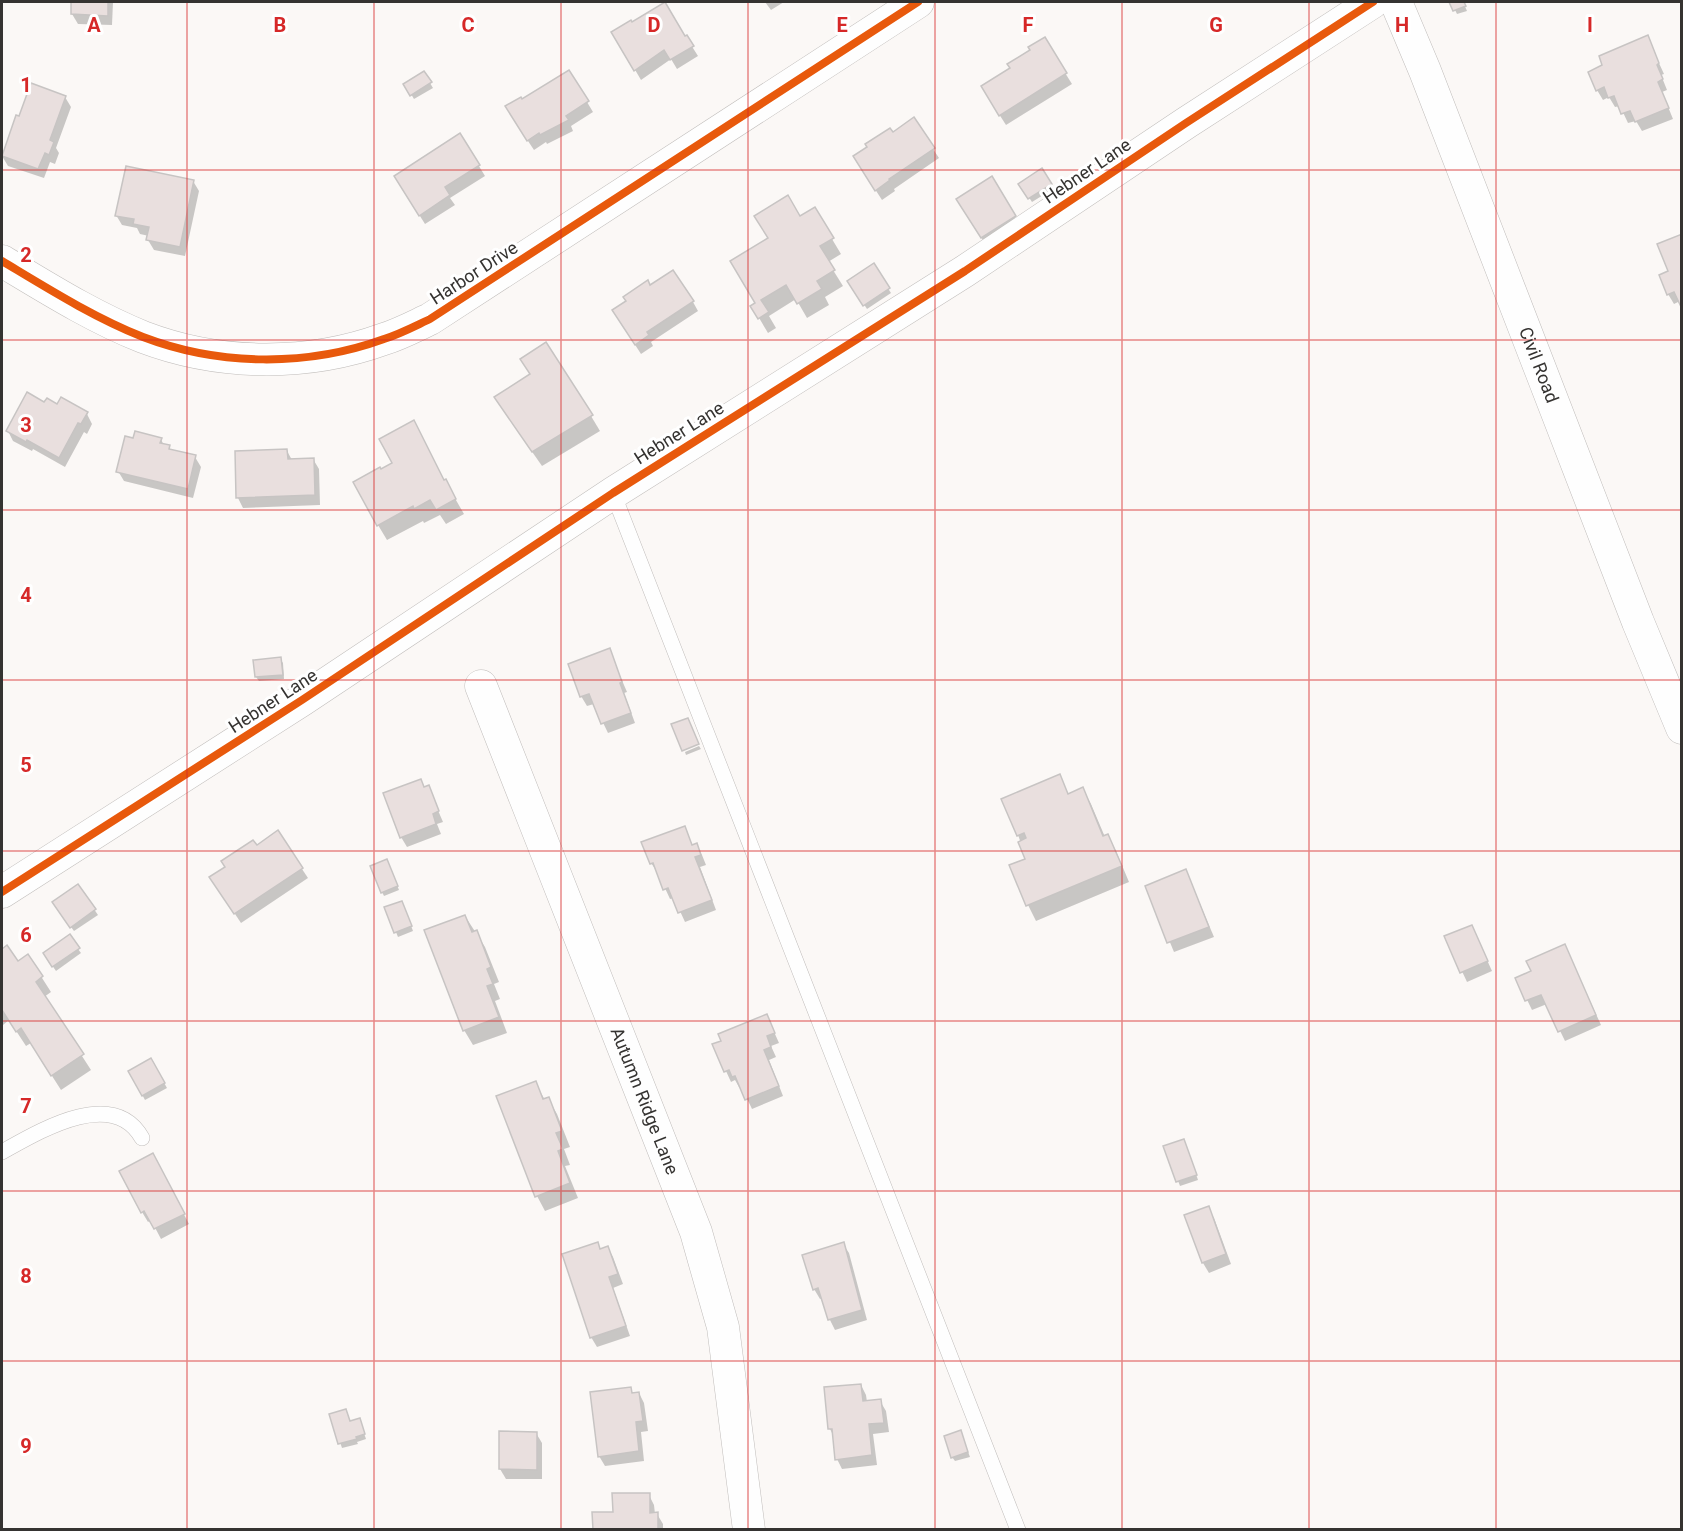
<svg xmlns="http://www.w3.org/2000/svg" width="1683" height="1531" font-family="Roboto,sans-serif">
	<rect width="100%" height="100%" fill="#fbf8f6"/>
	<g fill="#0003">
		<path d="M73,2H113L112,25L78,24L72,14Z"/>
		<path d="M765,2H784L771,10Z"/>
		<path d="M1451,2H1463L1467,11L1457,14Z"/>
		<path d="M613,32L686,37L698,56L677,69L671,59L641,80Z"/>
		<path d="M1647,37L1664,74L1661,75L1667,90L1662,92L1673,119L1642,131L1636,121L1628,123L1620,106L1615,107L1609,97L1603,100L1597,90L1604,66Z"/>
		<path d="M1044,39L1072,84L1006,125L988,97L1012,68Z"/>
		<path d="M569,72L593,112L571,126L573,131L547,144L546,142L534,150L512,117L522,102Z"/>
		<path d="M424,73L433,88L414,99L405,84Z"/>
		<path d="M65,97L71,107L56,148L59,153L55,164L50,162L44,178L8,166L2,156L20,118Z"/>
		<path d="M892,134L933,149L939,158L894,189L895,191L882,200L860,166Z"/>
		<path d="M460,135L485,176L450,198L455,205L425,224L401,186Z"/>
		<path d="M1041,171L1053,189L1032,202L1020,184Z"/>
		<path d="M193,181L199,191L185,256L154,250L148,240L149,236L140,234L137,228L122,225L116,215Z"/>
		<path d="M964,209L1015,217L1020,226L987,247Z"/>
		<path d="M800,218L832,239L841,254L828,262L843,286L825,297L829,305L807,318L796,299L769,316L776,328L768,333L752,306L757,303Z"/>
		<path d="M873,265L891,293L867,309L849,281Z"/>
		<path d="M1670,272L1680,301L1674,304L1668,294Z"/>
		<path d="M650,287L693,302L698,311L651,342L653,346L641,354L619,320Z"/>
		<path d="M45,404L87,414L92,424L87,434L84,432L65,467L33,449L32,451L13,441L8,431Z"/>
		<path d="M505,413L591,416L600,431L542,466Z"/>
		<path d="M134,439H161L164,446L169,447L171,451L195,457L201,467L193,498L124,481L118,471Z"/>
		<path d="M287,451L292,460L313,459L319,469L320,505L243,508L238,498Z"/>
		<path d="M394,464L445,481L464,514L446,524L440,515L424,523L423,521L387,540L378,525L380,471Z"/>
		<path d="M609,650L627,692L624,693L635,723L608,733L594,704L587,706L581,696Z"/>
		<path d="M280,659L283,663L284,679L259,681L256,677Z"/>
		<path d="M699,746L701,749L686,755L685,752Z"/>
		<path d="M1059,776L1069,795L1083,789L1091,804L1105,837L1108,836L1116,851L1129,882L1036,921L1028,905L1011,866L1027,860L1018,835Z"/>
		<path d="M428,787L443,822L437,824L441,834L407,847L401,837L424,788Z"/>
		<path d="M684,827L693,846L696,845L702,855L706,865L700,867L716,910L685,922L674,898L670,899L658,873L651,863Z"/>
		<path d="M256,847L302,869L308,878L241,923L217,887Z"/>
		<path d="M389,865L399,890L384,896L382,892Z"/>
		<path d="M1186,871L1214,937L1174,952L1147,887Z"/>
		<path d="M78,886L98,915L74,931L56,907Z"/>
		<path d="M404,907L413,931L398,937L386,908Z"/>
		<path d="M465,916L485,947L499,982L494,984L500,999L495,1001L507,1033L473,1045L464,1030Z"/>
		<path d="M1472,927L1492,971L1467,982L1446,937Z"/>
		<path d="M1565,946L1601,1025L1565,1041L1547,1004L1532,1010L1517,979L1533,972Z"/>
		<path d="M7,947L17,963L28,956L51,992L44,997L91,1070L61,1090L31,1043L26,1046L9,1020L3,1025L2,1023V951Z"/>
		<path d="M78,949L81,953L56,971L47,958Z"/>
		<path d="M767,1016L779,1043L771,1046L776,1057L769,1060L783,1096L752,1109L741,1086L739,1087L735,1080L731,1082L714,1045Z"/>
		<path d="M151,1060L167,1088L145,1100L130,1072Z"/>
		<path d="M535,1083L545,1100L548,1099L557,1114L570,1147L564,1149L570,1165L565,1166L578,1198L545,1211L537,1196Z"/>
		<path d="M1186,1145L1198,1180L1180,1186L1165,1147Z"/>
		<path d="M158,1165L189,1224L161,1239L151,1220L148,1222L142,1212Z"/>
		<path d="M1208,1208L1214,1218L1231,1264L1209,1273L1203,1263L1186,1216Z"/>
		<path d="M597,1244L601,1250L608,1248L613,1257L623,1284L613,1288L630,1336L597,1347L591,1337Z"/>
		<path d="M843,1244L849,1253L867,1320L835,1330L830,1320L823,1298L820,1299L814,1289Z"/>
		<path d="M861,1385L866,1395L867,1402L880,1401L886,1411L889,1432L873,1434L877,1465L842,1469L837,1459L834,1437L830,1429Z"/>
		<path d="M630,1389L633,1394L639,1393L644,1403L648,1431L641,1432L644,1461L605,1466L599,1456Z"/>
		<path d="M331,1415L361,1424L366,1439L357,1442L358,1444L342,1448Z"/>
		<path d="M961,1432L970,1457L955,1461L952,1457Z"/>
		<path d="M536,1433L542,1443V1479H506L500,1469Z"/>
		<path d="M649,1495L654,1505L655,1514H657L663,1524V1530H594L614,1513Z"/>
	</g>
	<g fill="#e9dfde" stroke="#c7c4c3" stroke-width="1.5">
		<path d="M71,2H108V16L71,14Z"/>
		<path d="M665,2L685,36L687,35L694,46L670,60L664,50L634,71L611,32L631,20L632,22Z"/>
		<path d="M1449,2H1464L1466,6L1453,11Z"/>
		<path d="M1648,35L1659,63L1657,65L1663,79L1658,82L1669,108L1635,122L1630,111L1621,114L1614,96L1608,98L1604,87L1596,91L1588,72L1602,65L1599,56Z"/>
		<path d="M1045,37L1067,73L999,116L981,86L1010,68L1007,64L1030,50L1028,47Z"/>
		<path d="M569,70L589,101L566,116L569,120L540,135L539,133L527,141L505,106L521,97L522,99Z"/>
		<path d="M424,71L432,82L410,96L403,84Z"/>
		<path d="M31,83L66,96L50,140L54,142L49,155L45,153L38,169L2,156L16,115L19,116Z"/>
		<path d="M914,117L935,148L889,179L890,180L875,191L853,156L867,147L865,144L890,128L893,132Z"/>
		<path d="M460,133L480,165L445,187L450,195L419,216L394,176Z"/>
		<path d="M126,166L194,180L180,247L146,240L149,227L133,224L134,219L115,216Z"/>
		<path d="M1042,168L1052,184L1028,199L1018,184Z"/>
		<path d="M992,176L1016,216L981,238L956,199Z"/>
		<path d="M788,195L800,216L815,207L834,238L820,246L835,270L817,281L822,289L797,304L786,285L761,300L769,312L758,319L750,306L755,303L730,261L768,238L754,216Z"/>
		<path d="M1682,234V309L1674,292L1667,295L1659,275L1668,271L1657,244Z"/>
		<path d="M874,263L890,288L863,306L847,281Z"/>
		<path d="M673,270L694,301L647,332L649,335L635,345L612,310L626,301L623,297L648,280L650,285Z"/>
		<path d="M546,342L593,415L532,452L494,397L530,374L520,359Z"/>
		<path d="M27,392L44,402L47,398L57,404L61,397L88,412L81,424L78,423L59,458L27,440L26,442L6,431Z"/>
		<path d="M414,420L444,480L446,479L456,499L436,510L430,500L414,509L413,506L377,526L353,482L380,467L381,469L392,463L379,439Z"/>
		<path d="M135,431L162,438L160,443L170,445L169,449L196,455L188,489L116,472L125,436L133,438Z"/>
		<path d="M287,449L288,459L314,458L315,495L236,498L235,451Z"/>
		<path d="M610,648L622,682L620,683L631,713L601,724L589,694L580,697L568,664Z"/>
		<path d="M281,657L283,675L255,677L253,660Z"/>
		<path d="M688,718L699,744L682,751L671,724Z"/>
		<path d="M1060,774L1068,794L1083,787L1103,836L1108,834L1122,866L1026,906L1009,865L1025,859L1018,842L1026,838L1024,833L1017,836L1001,799Z"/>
		<path d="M421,779L424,787L429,785L439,811L433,814L436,824L400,838L383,793Z"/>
		<path d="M685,826L692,845L697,843L701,855L695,857L712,900L678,913L668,888L663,890L653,863L650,864L641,842Z"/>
		<path d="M278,830L303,868L234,914L209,877L225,867L221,861L253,840L257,845Z"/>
		<path d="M387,859L398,886L381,893L370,866Z"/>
		<path d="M1186,869L1209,927L1167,943L1145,886Z"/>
		<path d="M78,884L96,909L70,928L52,902Z"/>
		<path d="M402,901L412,926L394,933L384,907Z"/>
		<path d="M465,915L472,932L477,930L491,967L487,969L493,984L487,986L499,1017L463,1031L424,930Z"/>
		<path d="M1472,925L1488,961L1460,973L1444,936Z"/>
		<path d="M70,934L80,948L52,967L43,953Z"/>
		<path d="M1565,944L1596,1015L1558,1032L1541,995L1525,1001L1515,978L1531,971L1526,961Z"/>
		<path d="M7,945L18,961L28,954L43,976L36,982L84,1054L51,1076L21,1028L16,1032L2,1010V949Z"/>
		<path d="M767,1014L775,1033L767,1036L771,1047L764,1050L779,1086L745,1100L735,1076L732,1077L729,1070L724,1072L712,1044L721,1041L718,1034Z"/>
		<path d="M151,1058L165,1083L142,1096L128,1071Z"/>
		<path d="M536,1081L543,1099L549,1097L562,1131L556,1133L563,1149L558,1151L570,1183L535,1197L496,1096Z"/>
		<path d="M1184,1139L1197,1175L1176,1182L1163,1146Z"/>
		<path d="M153,1153L185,1214L154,1229L144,1211L141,1213L119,1171Z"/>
		<path d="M1209,1206L1226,1254L1202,1263L1184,1215Z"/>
		<path d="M598,1242L600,1249L608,1246L618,1274L609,1277L626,1326L590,1338L562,1254Z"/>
		<path d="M844,1242L862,1310L828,1320L818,1288L813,1290L802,1255Z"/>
		<path d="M861,1384L863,1401L881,1399L884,1423L869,1424L872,1455L835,1460L832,1429H828L824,1387Z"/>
		<path d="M631,1387L632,1393L639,1392L643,1421L636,1422L639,1451L598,1457L590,1392Z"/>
		<path d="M346,1409L350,1421L360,1418L365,1434L356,1437L357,1439L338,1444L329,1414Z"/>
		<path d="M961,1430L968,1452L951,1458L944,1436Z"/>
		<path d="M499,1431L537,1432V1470L499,1469Z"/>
		<path d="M612,1493H650V1513L658,1512V1530H593L592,1512H613Z"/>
	</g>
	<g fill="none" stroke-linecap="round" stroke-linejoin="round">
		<defs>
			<g id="lane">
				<path d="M613,493L1018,1530"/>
				<path d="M2,1152C38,1132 113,1086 142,1138"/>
			</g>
			<g id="street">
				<path id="s1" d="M1396,2L1425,71L1638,622L1682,728"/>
				<path d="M2,261C47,288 93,317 143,337C219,366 307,367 384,339C400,334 415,326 430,319L918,2"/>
				<path id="s2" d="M481,686L696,1232L723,1327L749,1530"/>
				<path d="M2,892L302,700L613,493L965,271L1186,123L1373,2"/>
			</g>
		</defs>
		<use href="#lane" stroke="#c0bdbb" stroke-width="16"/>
		<use href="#street" stroke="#c0bdbb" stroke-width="33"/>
		<use href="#lane" stroke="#fefefe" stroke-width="15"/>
		<use href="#street" stroke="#fefefe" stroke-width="32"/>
		<defs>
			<g id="cycleway">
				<path d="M2,261C47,288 93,317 143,337C219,366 307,367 384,339C400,334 415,326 430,319L918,2"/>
				<path d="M2,892L302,700L613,493L965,271L1186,123L1373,2"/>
			</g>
		</defs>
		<use href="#cycleway" stroke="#fff" stroke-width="11"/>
		<use href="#cycleway" stroke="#e8590c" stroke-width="8"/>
	</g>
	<path fill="none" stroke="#d62828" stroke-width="1.5" stroke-opacity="0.55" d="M187,2V1530M374,2V1530M561,2V1530M748,2V1530M935,2V1530M1122,2V1530M1309,2V1530M1496,2V1530M2,170H1682M2,340H1682M2,510H1682M2,680H1682M2,851H1682M2,1021H1682M2,1191H1682M2,1361H1682"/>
	<g text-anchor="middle" stroke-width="6" stroke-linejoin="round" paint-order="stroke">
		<g font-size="18" fill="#353331" stroke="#fff">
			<text transform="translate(1087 171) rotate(-34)" y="6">Hebner Lane</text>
			<text transform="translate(474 273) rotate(-33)" y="6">Harbor Drive</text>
			<text dy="6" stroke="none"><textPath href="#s1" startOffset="390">Civil Road</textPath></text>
			<text transform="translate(679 433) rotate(-32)" y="6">Hebner Lane</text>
			<text transform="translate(273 701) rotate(-33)" y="6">Hebner Lane</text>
			<text dy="6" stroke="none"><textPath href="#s2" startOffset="446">Autumn Ridge Lane</textPath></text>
		</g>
	</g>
	<g font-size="20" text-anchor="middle" font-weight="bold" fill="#d62828" stroke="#fff" stroke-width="6" stroke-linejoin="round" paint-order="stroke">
		<text x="94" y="32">A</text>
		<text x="280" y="32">B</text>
		<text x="468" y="32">C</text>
		<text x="654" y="32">D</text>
		<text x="842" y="32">E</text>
		<text x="1028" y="32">F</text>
		<text x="1216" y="32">G</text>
		<text x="1402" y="32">H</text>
		<text x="1590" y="32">I</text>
		<text x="26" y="92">1</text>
		<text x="26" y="262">2</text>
		<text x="26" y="432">3</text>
		<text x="26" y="602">4</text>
		<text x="26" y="772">5</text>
		<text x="26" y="942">6</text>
		<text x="26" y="1113">7</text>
		<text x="26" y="1283">8</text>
		<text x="26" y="1453">9</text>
	</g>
	<rect width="1683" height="1531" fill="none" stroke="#353331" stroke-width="6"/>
</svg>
